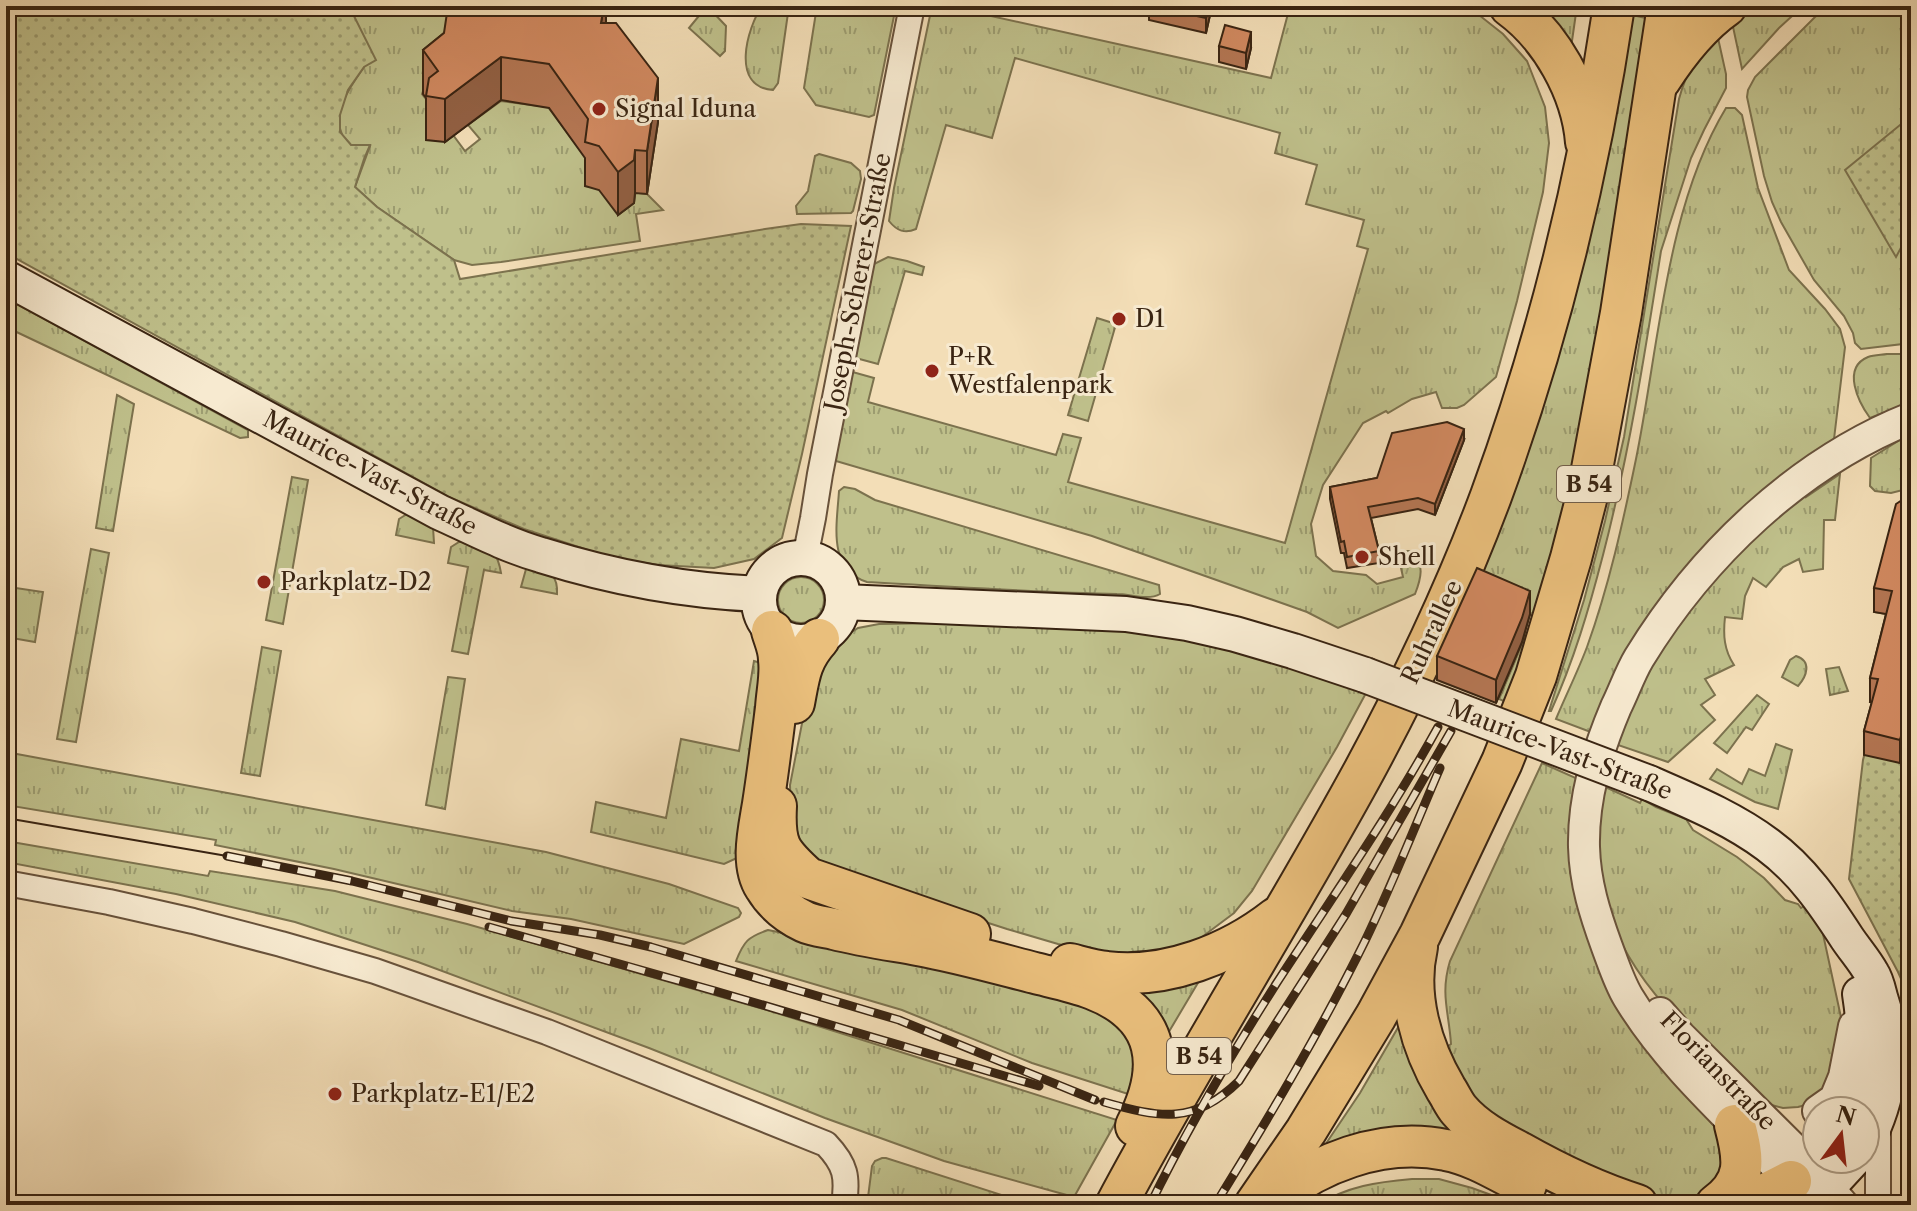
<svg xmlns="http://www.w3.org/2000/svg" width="1917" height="1211" font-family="'Libre Caslon Text',serif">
	<defs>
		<pattern id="grass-tufts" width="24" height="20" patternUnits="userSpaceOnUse" patternTransform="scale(2)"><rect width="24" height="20" fill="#bfc08b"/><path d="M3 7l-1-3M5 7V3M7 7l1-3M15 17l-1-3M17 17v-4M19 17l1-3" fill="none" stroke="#9c9c70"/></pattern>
		<pattern id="park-dots" width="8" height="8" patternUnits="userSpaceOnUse" patternTransform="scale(2)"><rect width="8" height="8" fill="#bfc08b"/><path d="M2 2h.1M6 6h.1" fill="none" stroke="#9c9c70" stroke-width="1.8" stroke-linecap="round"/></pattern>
	</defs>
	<rect width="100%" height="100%" fill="#f3deb7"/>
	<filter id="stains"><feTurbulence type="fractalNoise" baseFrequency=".0025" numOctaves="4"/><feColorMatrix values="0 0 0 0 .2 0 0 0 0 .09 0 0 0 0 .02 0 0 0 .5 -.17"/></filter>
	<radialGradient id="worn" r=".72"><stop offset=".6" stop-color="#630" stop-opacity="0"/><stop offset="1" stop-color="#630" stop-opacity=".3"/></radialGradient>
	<g fill="url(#grass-tufts)" stroke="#7c724e" stroke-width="2">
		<path d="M241,6H454L422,94L438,114L445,142L453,135L465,151L480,139L468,125L501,101L548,107L586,158L585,186L647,194L663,210L636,214L640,241L501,262L472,265L454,260L377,207L355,187L370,146L351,145C348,141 344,139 342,135C331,112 352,84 364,67Z"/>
		<path d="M707,6L726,26L725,51L720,56L689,28Z"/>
		<path d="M762,6H789L778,83L773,90C730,87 747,28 762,6Z"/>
		<path d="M817,6H896L874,115L869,117L816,105L804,88Z"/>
		<path d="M932,6H946L1271,78L1290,6H1462L1474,11L1503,34L1527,61L1545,107L1549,143L1543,192L1517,301L1496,377L1464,405L1457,408H1442L1436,392L1412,399L1388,413L1386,411L1363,423L1323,485L1311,524L1316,556L1333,571L1366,575L1377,584L1403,577L1399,559L1402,551H1412C1425,564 1421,579 1415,594L1338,628L1307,612L1092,536L836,461L841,412L849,371L874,378L868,402L1056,455L1063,434L1081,438L1068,482L1285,543L1368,249L1357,246L1364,220L1306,204L1317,165L1275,153L1280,133L1015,58L992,138L946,125L916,229C905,234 897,231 889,221L894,188Z"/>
		<path d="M1533,6H1577L1570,55Z"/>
		<path d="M1746,6H1803L1779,28L1742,69L1732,22L1729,17Z"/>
		<path d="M1830,6H1911V343L1861,349L1855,343L1853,333L1844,316L1814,280L1781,222L1772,202L1764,176L1747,97L1748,90L1755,77L1815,17Z"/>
		<path d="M1628,14L1650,19L1571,500L1508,703L1499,699L1534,616L1468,588Z"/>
		<path d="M1716,29L1726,74V88L1704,130L1691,158L1661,251C1645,353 1629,455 1603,555C1589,609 1574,660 1551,711H1549L1584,600L1605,521L1624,437L1679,99C1686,72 1699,52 1716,29Z"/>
		<path d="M1726,108H1735L1742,115L1758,188L1789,270L1825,309L1840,329L1845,347L1834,439L1805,460L1596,734L1556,719C1566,695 1578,671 1587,647C1609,586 1623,522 1636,459C1659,346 1666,207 1726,108Z"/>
		<path d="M819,154L851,163L860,171L861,179L853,211L851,213L797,214L796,206L808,191L815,156Z"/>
		<path d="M888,257L907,261L924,267L922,275L905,271L878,364L852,357L870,272L874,264Z"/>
		<path d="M6,298L248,430V437L240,438L6,327Z"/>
		<path d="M1097,318L1116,324L1088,421L1068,415Z"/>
		<path d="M1887,354H1911V402L1870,418C1859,403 1841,368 1868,357C1874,355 1881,355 1887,354Z"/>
		<path d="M117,395L134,404L113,531L96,528Z"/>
		<path d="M1911,433V488L1891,493L1875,491L1870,486L1871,458Z"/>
		<path d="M1840,474L1835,520H1824L1823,569L1803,572L1799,559L1783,567L1766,587L1753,578L1745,596L1742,619L1725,617C1723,635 1724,650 1734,665L1705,679L1715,695L1701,705L1715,720L1668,762L1612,743L1633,696L1665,640L1718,570L1805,492L1806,497Z"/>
		<path d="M292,477L308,480L283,624L266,620Z"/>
		<path d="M844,487L855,489L875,500L1159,585L1160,594C1148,601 1130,594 1117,594C1034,592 951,587 867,582C827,569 837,524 839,491Z"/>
		<path d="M407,514L416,515L433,527L434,543L396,535L399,519Z"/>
		<path d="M470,541C491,550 497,549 501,573L484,570L468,654L452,651L468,567L448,563L451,547L459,542Z"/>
		<path d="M91,549L109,553L76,742L57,739Z"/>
		<path d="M535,567C551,572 558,576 557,594L521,587L526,569Z"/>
		<circle cx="801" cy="600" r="23"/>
		<path d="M9,587L43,592L35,642L6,637V607Z"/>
		<path d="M947,623L1132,631L1174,636L1250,653L1366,693L1337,747L1252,891L1234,913L1198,940L1180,949L1121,959L1058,944L1007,929L821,869L795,835L791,817L790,785L805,708L821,652L858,628L879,624Z"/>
		<path d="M262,647L281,651L260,776L241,773Z"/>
		<path d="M1796,656C1812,661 1807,676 1798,686L1782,677L1790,660Z"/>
		<path d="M754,661L761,663L739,857L724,864L591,832L596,802L666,818L681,739L739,751Z"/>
		<path d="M1839,667L1848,691L1830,695L1826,669Z"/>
		<path d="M448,677L465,679L445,809L426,805Z"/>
		<path d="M1757,695L1769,704L1752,730L1746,727L1727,753L1714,743Z"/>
		<path d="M1776,744L1792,750L1778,809L1755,802L1710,779L1717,769L1742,784L1749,769L1765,776Z"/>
		<path d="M6,752L546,852L669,884L738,908L741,913L739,917L684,944L571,919L512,911L334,869L215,845L216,840L6,805Z"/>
		<path d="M1542,763L1578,779L1572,820L1570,870L1585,928L1614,999L1647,1050L1723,1136L1732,1153L1701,1201L1688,1203L1664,1200L1635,1194L1495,1130L1441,1051L1451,1044C1449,1012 1440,994 1450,961Z"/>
		<path d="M1601,785L1640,803L1642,799L1656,807L1686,819L1693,830L1737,857L1764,878L1785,900L1798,904L1801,908L1807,904L1820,925L1823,934L1842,1022L1840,1068L1813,1103L1798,1107L1783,1108L1768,1104C1701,1042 1622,983 1602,889C1595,855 1599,820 1601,785Z"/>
		<path d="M6,841L208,876L210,871L335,891L467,924L767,1010L1117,1120L1074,1197L944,1161L825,1118L649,1048L418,962L295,922L176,894L6,862Z"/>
		<path d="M768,930L931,963L1086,1006L1115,1022L1129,1036L1136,1063L1128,1094L1032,1063L902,1010L736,961C744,941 748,937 768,930Z"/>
		<path d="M1205,971L1167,1035L1127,985Z"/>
		<path d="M1403,1019L1496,1158L1319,1154L1360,1093Z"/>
		<path d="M882,1158H886L1033,1205H867L872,1166L875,1161Z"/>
		<path d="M1412,1179H1439L1472,1188L1519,1205H1318C1347,1186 1378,1182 1412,1179Z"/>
	</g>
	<g fill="url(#park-dots)" stroke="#7c724e" stroke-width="2">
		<path d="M6,6H349L376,60L364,67L348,90L340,115V132L351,145H370L364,159L355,187L377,207L454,260L460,279L765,229L801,224L851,226L802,454L782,538L754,559L714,568L658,565L609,557L524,529L449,497L6,253Z"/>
		<path d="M1911,116V229L1896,257L1845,170Z"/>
		<path d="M1911,519V1001L1898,972L1849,879L1863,760L1878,703L1870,702L1892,615L1874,612L1896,528Z"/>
	</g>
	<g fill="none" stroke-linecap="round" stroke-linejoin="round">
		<defs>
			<g id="minor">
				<path d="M805,558L813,518L820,474L912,6"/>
				<path d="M6,883L109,902L193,921L281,944L375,971L547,1032L826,1144C846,1165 848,1177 844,1205"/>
				<path d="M1878,1124V1199L1880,1205"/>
				<path d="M1830,1185L1847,1205"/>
			</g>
			<g id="tertiary">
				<path d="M1660,1013L1680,1036L1826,1181"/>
				<path d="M1818,1111L1835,1099L1844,1077L1854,1026"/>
				<path d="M1804,1195C1745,1130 1674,1073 1628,997C1619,982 1613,963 1607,947C1595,914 1585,883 1584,847C1583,798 1597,752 1616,707C1624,691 1630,673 1639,658C1702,555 1798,463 1911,418"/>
			</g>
			<g id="secondary">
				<path d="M6,278L439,512C472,527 506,545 541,555C611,577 685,591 759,594"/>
				<circle cx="801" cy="600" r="42"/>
				<path d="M843,602L1126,614L1187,623L1235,634L1293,651L1365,675"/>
				<path d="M1649,783C1690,801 1732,818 1768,845C1802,870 1825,904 1847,938C1855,950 1865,961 1872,974C1876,980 1878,989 1880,997C1897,1047 1890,1098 1865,1145"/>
				<path d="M1852,1111C1869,1073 1866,1034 1860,994"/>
				<path d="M1791,1181L1817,1157"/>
				<path d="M1808,1200L1830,1185L1854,1159"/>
			</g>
			<g id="trunk">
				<path d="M1510,6C1551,36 1582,91 1586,142"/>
				<path d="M1660,80C1678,52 1699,25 1726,6"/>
				<path d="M772,631C775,641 779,649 779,660C781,675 777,692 776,708C772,740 768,772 763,804C759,829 750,864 765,887C774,902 788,914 805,922C814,926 825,927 834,929C862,936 890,940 918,945C957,952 996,963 1035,973C1055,978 1075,982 1093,989C1162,1016 1166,1068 1136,1126"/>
				<path d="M794,703C799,677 800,660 819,639"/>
				<path d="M776,806C774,845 779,852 808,878L970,934"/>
				<path d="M1417,947C1406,995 1421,1047 1446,1089C1450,1095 1454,1104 1459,1110C1475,1129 1498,1141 1519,1152C1558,1174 1595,1192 1637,1205"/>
				<path d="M1070,964C1082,967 1095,971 1107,972C1166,979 1230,954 1276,918"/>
				<path d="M1116,1205C1194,1058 1284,918 1364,771C1411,684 1456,590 1491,496C1549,338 1589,173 1614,6"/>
				<path d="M1255,1205L1306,1131L1376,1016L1420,935L1502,762L1536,676L1571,558L1587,496L1621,313L1668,6"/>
				<path d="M1267,1205C1314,1163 1382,1137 1446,1150C1474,1155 1500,1172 1526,1185"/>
				<path d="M1716,1205C1748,1182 1744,1159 1735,1125"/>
				<path d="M1733,1205L1750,1202L1791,1181"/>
			</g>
		</defs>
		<use href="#minor" stroke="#68523b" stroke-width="28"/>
		<use href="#tertiary" stroke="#68523b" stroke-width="34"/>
		<use href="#secondary" stroke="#392412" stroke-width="38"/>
		<use href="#trunk" stroke="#392412" stroke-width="44"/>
		<use href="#minor" stroke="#f7ead0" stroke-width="24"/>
		<use href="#tertiary" stroke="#f7ead0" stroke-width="30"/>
		<use href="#secondary" stroke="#f7ead0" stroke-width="34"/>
		<use href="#trunk" stroke="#eabf7c" stroke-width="40"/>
		<g stroke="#392412" stroke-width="2">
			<path d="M6,818L227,856"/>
			<path d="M1094,1100L1104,1102"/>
		</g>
		<defs>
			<g id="rail">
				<path d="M227,856L352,881L511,921L600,935L651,947L899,1020L1095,1100"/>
				<path d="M489,927L715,991L1039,1086"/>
				<path d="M1104,1102C1160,1118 1194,1125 1239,1081L1346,914L1451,731"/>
				<path d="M1150,1205C1187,1129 1231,1055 1276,984C1331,899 1389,816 1438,727"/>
				<path d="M1215,1205C1268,1119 1320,1032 1365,941C1392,885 1415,826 1440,768"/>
			</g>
		</defs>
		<use href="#rail" stroke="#392412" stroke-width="9"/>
		<use href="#rail" stroke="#f7ead0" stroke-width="6" stroke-dasharray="18" stroke-linecap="butt"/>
		<defs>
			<path id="secondary-bridge" d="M1365,675L1649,783"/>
		</defs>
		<use href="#secondary-bridge" stroke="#392412" stroke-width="38" stroke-linecap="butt"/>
		<use href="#secondary-bridge" stroke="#f7ead0" stroke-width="34"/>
	</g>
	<g fill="#b47653" stroke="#392412" stroke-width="2">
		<path d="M606,6V23L658,122L647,194L635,193L634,203L618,215L599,190L585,186V158L549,108L501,100L445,142L426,140V98L423,94V50L444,33Z"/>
		<path d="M987,6H1006V10Z"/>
		<path d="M1149,6H1212L1206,33L1149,20Z"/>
		<path d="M1219,46L1251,48L1246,69L1219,62Z"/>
		<path d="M1464,440L1435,515L1418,509L1371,518L1379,551V563L1347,568L1344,553H1341L1330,499V487L1377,478Z"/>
		<path d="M1911,500V721L1900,763L1864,755V731L1872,702H1870V678L1886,614L1874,612V588Z"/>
		<path d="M1530,614L1522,642L1496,703L1437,680V656Z"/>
	</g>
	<g fill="#926043" stroke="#392412" stroke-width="2">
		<path d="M604,6H606V38L601,23Z"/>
		<path d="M1209,6H1212L1206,33V18Z"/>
		<path d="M1251,32V48L1246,69V53Z"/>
		<path d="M501,57V100L445,142V99Z"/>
		<path d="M658,78V122L647,194V151Z"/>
		<path d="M635,150V193L634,203L618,215V172Z"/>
		<path d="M1464,429V440L1435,515V504Z"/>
		<path d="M1530,591V614L1522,642L1496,703V680Z"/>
		<path d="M1911,697V721L1900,763V740Z"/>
	</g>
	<g fill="#d18960" stroke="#392412" stroke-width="2">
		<path d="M448,6H604L601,23H616L658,78L647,151L635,150L634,160L618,172L599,146L585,142L588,119L549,64L501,57L445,99L426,96L429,78L438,71L423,50L444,33Z"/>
		<path d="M1152,6H1209L1206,18Z"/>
		<path d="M1225,25L1251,32L1246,53L1219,46Z"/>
		<path d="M1447,422L1464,429L1435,504L1418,498L1368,507L1379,551L1347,557L1344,541L1341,542L1330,487L1377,478L1392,433Z"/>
		<path d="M1905,498L1911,500V697L1900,740L1864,731L1878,679L1870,678L1892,591L1874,588L1896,504Z"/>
		<path d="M1477,568L1530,591L1522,618L1496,680L1437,656Z"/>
	</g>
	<g fill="#8f2418" stroke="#f7ead0" stroke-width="3">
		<circle cx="599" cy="109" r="8"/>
		<circle cx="1119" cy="319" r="8"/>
		<circle cx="932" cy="371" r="8"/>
		<circle cx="1362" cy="557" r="8"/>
		<circle cx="264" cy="582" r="8"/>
		<circle cx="335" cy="1094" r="8"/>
	</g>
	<g text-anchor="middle" stroke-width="6" stroke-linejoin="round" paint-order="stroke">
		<g fill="#f7ead0" stroke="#725f4b" stroke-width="2">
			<rect x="1557" y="466" width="64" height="36" rx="6"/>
			<rect x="1167" y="1038" width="64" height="36" rx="6"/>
		</g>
		<g font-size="22" font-weight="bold" fill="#392412">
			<text x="1589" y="492">B 54</text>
			<text x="1199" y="1064">B 54</text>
		</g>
		<g font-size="24" fill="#392412" stroke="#f7ead0" text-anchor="start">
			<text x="615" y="117">Signal Iduna</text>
			<text x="1135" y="327">D1</text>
			<text x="948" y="365">P+R<tspan x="948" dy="28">Westfalenpark</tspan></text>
			<text x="1378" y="565">Shell</text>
			<text x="280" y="590">Parkplatz-D2</text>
			<text x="351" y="1102">Parkplatz-E1/E2</text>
		</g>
		<g font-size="24" fill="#392412" stroke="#f7ead0">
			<text transform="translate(858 282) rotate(-79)" y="8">Joseph-Scherer-Straße</text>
			<text transform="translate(370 473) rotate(28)" y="8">Maurice-Vast-Straße</text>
			<text transform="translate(1432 632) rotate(-65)" y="8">Ruhrallee</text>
			<text transform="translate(1560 750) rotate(21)" y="8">Maurice-Vast-Straße</text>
			<text transform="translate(1718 1071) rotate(46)" y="8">Florianstraße</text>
		</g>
	</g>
	<rect width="1917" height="1211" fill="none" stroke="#f3deb7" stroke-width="32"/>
	<rect x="8" y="8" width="1901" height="1195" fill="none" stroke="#392412" stroke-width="4"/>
	<rect x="16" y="16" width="1885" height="1179" fill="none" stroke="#392412" stroke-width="2"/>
	<g transform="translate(1841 1135) rotate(15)"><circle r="38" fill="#f7ead0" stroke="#ab9b84" stroke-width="2"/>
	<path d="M0-6L14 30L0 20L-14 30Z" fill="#8f2418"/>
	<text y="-12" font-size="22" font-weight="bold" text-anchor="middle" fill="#392412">N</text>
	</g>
	<rect width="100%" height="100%" filter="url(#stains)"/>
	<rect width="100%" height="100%" fill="url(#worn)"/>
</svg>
